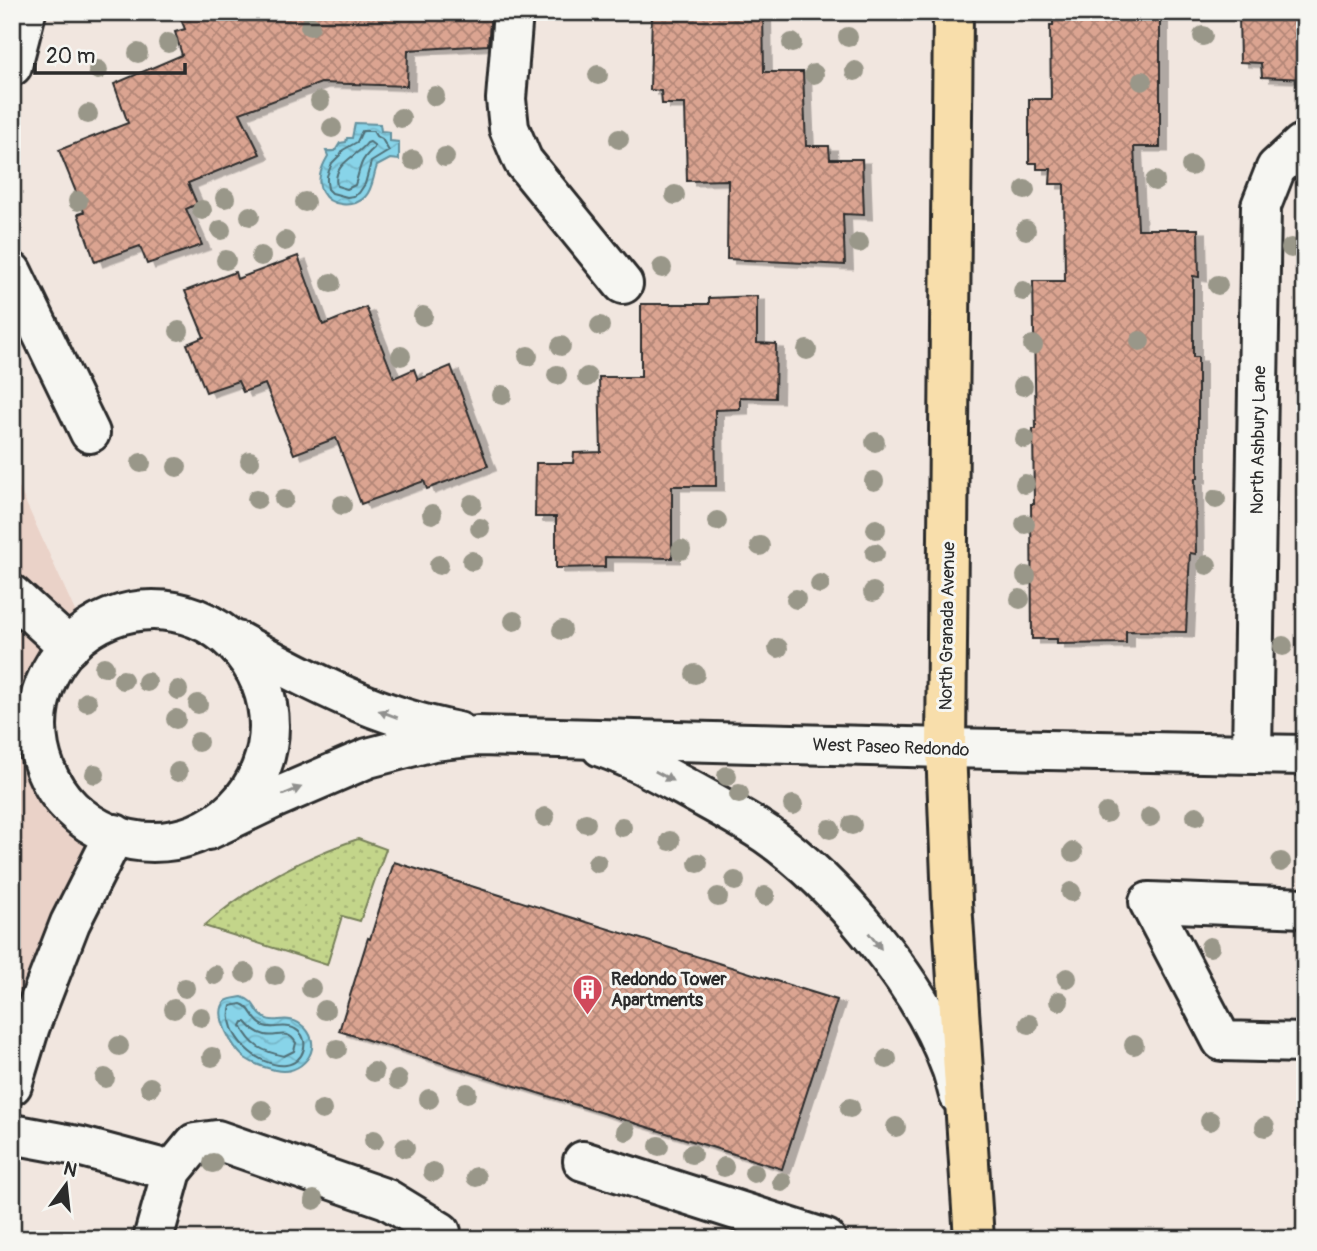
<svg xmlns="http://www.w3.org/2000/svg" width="1317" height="1251" font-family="Pangolin,sans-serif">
	<defs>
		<pattern id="grass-dots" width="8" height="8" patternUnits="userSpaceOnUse" patternTransform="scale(1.75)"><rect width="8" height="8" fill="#c3d58a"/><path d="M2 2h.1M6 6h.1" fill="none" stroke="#a8b777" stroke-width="1.8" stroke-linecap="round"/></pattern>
		<pattern id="water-waves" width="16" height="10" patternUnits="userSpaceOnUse" patternTransform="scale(1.75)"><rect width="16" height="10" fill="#88d4e9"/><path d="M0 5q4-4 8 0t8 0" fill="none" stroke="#76b6c8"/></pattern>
		<pattern id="building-cross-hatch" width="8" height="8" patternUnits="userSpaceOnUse" patternTransform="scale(1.75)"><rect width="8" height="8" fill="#dba491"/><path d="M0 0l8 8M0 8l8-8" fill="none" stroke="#b28677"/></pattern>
		<filter id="shadow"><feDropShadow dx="8" dy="4.5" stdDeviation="0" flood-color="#0004"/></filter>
	</defs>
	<rect width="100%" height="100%" fill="#f1e6df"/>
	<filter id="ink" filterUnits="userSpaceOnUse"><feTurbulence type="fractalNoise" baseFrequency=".0143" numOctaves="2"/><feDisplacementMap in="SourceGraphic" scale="14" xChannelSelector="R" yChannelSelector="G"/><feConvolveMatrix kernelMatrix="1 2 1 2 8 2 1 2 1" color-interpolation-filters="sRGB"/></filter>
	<g filter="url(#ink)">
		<path fill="#ead2c8" d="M12,472L84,631L58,658L41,692L36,731L45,768L65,803L95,827L115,834L12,1085Z"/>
		<path fill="url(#grass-dots)" stroke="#77805a" stroke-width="2" d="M358,839L386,849L360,921L342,916L327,965L204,926C249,887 301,858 358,839Z"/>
		<g fill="url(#water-waves)" stroke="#63909d" stroke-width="2">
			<path d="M355,123L380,124L381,131L390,132V141L399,142V160L390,159L377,166C373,176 373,189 365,197C354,208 330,207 322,192C316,181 322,166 328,156L326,151H335L340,143L346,142L347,138H352Z"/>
			<path d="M242,997C258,1002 253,1012 265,1018C275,1025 289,1012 305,1028C325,1049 300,1077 275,1070C264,1067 255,1065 245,1058C233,1049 212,1014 226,1001C230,998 237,998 242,997Z"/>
		</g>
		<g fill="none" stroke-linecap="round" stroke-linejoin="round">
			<g stroke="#506f77" stroke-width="2">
				<path d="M362,131H373L376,136L382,139L389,151L371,162L365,184L359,193L354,196L347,197L332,193L328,189L327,182V176L332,163L340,155L343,150L357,142Z"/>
				<path d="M370,142L374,145V148C359,161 361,167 355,185L347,189L337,186C331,164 357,157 367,143Z"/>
				<path d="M241,1004C252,1007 252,1021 264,1026C274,1030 285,1023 295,1029C312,1038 304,1063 286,1065C259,1068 222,1035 231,1006Z"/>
				<path d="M243,1022H246C251,1028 256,1033 265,1035C277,1038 288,1028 296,1043L294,1051L284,1056C262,1051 252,1047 241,1026Z"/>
			</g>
		</g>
		<g fill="url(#building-cross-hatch)" stroke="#2b2b2b" stroke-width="2" filter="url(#shadow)">
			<path d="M178,12H491L488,45L408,50L407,86L321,83L240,113L260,154L188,183L197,204L186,209L202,245L147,264L140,246L95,262L78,214L84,212L59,150L128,123L114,84L182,55L175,32L185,29Z"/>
			<path d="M652,12H763L764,72H803L806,146H829L830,159H862L864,215L843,214L845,265L727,259L728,180L687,181L685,104H662L661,91L650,90Z"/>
			<path d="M1053,12H1160V147H1134L1138,229H1198L1199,277L1193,276V357H1198V478H1195L1196,554L1190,553L1186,632L1126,631V643L1057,644V639H1032L1031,504H1034L1033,429H1036L1033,281H1065L1064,184H1050L1051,169H1037V163H1029V99H1051L1050,25H1053Z"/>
			<path d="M1239,15H1305V79L1262,77L1261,63L1240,62Z"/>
			<path d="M298,256L323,325L366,307L394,378L414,369L418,380L451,366L488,466L427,489L424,481L361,504L336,438L294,454L265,384L243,392L238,381L206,392L187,344L204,337L185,291L235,272L237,279Z"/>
			<path d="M757,296V343L776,344L775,398L740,397V409L715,410L716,486H672V558L605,557V567L556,568V517H535L536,463H573L574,453L601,452L599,377H641V304H709V298Z"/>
			<path d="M394,862L837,1000L782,1169L339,1031L368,938L370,939Z"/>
		</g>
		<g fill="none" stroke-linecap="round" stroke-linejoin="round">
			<defs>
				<g id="minor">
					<path d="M513,12L506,99L509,128L523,161L623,284"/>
					<path d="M12,66L26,12"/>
					<path d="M12,272L90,433"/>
					<path d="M12,595L69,647"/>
					<circle cx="153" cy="726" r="116"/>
					<path d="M237,641C307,680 378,717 458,732"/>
					<path d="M601,747C633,758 662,775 692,791C717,805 742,818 766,834C836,883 921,984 950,1065C954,1074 956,1085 959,1095"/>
					<path d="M1252,753L1261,206L1276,168L1302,144L1305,143"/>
					<path d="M208,830L273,799L368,758L433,741L478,736L946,748L1305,755"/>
					<path d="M1305,908L1149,902L1222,1041L1305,1043"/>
					<path d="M12,1085L30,1026L70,923L115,834"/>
					<path d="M12,1134L82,1147L172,1171"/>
					<path d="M583,1161L826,1239"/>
					<path d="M153,1239L172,1171L195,1143L217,1140L387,1199L441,1232L440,1239"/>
				</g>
				<path id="major" d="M953,12L946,748L952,903L974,1239"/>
			</defs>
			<use href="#minor" stroke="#2b2b2b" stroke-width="44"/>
			<use href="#major" stroke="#2b2b2b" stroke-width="44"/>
			<use href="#minor" stroke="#f6f6f2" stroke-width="38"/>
			<use href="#major" stroke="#f8deab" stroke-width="38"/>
		</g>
		<g fill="#999789">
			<circle cx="310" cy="26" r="10"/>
			<circle cx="1203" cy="36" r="10"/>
			<circle cx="848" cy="37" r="10"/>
			<circle cx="168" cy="43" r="10"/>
			<circle cx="792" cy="43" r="10"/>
			<circle cx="138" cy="53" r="10"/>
			<circle cx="98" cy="70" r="10"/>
			<circle cx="855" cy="71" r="10"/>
			<circle cx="814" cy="74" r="10"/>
			<circle cx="598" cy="75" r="10"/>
			<circle cx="1142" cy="81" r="10"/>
			<circle cx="435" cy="96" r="10"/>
			<circle cx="320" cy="101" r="10"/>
			<circle cx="88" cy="114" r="10"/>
			<circle cx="401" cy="118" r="10"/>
			<circle cx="332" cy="128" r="10"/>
			<circle cx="619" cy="139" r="10"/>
			<circle cx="445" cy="157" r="10"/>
			<circle cx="413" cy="160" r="10"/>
			<circle cx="1191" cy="166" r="10"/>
			<circle cx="1155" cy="181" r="10"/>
			<circle cx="1025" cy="190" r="10"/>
			<circle cx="675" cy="195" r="10"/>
			<circle cx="225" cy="198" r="10"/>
			<circle cx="78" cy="201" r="10"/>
			<circle cx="305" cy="202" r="10"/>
			<circle cx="202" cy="210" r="10"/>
			<circle cx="250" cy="216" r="10"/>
			<circle cx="221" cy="230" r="10"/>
			<circle cx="1026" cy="230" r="10"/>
			<circle cx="285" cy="241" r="10"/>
			<circle cx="859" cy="243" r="10"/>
			<circle cx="1291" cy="248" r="10"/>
			<circle cx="261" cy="256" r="10"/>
			<circle cx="226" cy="260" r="10"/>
			<circle cx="662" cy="268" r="10"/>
			<circle cx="331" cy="283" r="10"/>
			<circle cx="1218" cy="285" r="10"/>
			<circle cx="1023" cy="291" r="10"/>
			<circle cx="423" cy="316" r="10"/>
			<circle cx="600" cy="326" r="10"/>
			<circle cx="179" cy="331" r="10"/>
			<circle cx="1140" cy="341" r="10"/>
			<circle cx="1033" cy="345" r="10"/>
			<circle cx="561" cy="346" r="10"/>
			<circle cx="807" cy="350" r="10"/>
			<circle cx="401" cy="356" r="10"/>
			<circle cx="528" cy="356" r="10"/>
			<circle cx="557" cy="375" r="10"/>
			<circle cx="587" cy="377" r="10"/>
			<circle cx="1023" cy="386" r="10"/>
			<circle cx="502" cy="395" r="10"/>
			<circle cx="1025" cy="439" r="10"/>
			<circle cx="875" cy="442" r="10"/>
			<circle cx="250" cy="461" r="10"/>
			<circle cx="141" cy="463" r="10"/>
			<circle cx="177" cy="467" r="10"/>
			<circle cx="874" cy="481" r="10"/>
			<circle cx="1025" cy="484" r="10"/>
			<circle cx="257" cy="499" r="10"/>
			<circle cx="284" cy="499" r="10"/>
			<circle cx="1216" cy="499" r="10"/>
			<circle cx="472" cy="504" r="10"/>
			<circle cx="342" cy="505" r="10"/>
			<circle cx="432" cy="514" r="10"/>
			<circle cx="717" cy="521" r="10"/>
			<circle cx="1025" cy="524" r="10"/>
			<circle cx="480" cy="528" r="10"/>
			<circle cx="876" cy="529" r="10"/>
			<circle cx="760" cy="546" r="10"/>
			<circle cx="681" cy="550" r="10"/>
			<circle cx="875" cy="553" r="10"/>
			<circle cx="472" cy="561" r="10"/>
			<circle cx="439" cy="565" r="10"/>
			<circle cx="1207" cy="565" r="10"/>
			<circle cx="1026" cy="576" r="10"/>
			<circle cx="820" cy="584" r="10"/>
			<circle cx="873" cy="592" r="10"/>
			<circle cx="796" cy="599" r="10"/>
			<circle cx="1020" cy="599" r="10"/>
			<circle cx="514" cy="621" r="10"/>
			<circle cx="562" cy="630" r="10"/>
			<circle cx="1283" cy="646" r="10"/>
			<circle cx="778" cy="648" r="10"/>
			<circle cx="104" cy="667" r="10"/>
			<circle cx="695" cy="674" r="10"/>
			<circle cx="123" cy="680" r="10"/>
			<circle cx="147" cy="682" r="10"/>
			<circle cx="178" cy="690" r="10"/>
			<circle cx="87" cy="702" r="10"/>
			<circle cx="198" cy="704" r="10"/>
			<circle cx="176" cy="719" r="10"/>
			<circle cx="198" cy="742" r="10"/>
			<circle cx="178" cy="772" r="10"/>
			<circle cx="95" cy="774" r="10"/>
			<circle cx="727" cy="776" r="10"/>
			<circle cx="739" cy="794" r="10"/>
			<circle cx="793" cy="805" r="10"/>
			<circle cx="1106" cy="813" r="10"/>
			<circle cx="1196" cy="816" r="10"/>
			<circle cx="545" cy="817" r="10"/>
			<circle cx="1150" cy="817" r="10"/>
			<circle cx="586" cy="823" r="10"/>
			<circle cx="852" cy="825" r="10"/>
			<circle cx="622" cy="827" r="10"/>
			<circle cx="830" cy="829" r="10"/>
			<circle cx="670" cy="841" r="10"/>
			<circle cx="1073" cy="852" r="10"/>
			<circle cx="1281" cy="862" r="10"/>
			<circle cx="597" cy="863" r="10"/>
			<circle cx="698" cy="863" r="10"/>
			<circle cx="735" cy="881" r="10"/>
			<circle cx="1071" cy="892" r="10"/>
			<circle cx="765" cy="896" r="10"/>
			<circle cx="718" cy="897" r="10"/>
			<circle cx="1210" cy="947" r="10"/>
			<circle cx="245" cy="973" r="10"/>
			<circle cx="215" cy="975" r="10"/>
			<circle cx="275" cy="976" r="10"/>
			<circle cx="1067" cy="978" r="10"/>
			<circle cx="185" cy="988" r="10"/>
			<circle cx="311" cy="988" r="10"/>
			<circle cx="1059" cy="1001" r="10"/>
			<circle cx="174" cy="1009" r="10"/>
			<circle cx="325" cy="1010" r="10"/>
			<circle cx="201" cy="1017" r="10"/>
			<circle cx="1029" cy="1024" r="10"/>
			<circle cx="1134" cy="1045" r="10"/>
			<circle cx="119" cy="1046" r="10"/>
			<circle cx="337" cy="1049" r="10"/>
			<circle cx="212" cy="1057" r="10"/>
			<circle cx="887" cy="1059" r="10"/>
			<circle cx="374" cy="1072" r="10"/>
			<circle cx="105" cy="1078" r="10"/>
			<circle cx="398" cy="1080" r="10"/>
			<circle cx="150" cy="1087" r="10"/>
			<circle cx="467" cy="1093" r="10"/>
			<circle cx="429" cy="1099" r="10"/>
			<circle cx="850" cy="1108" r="10"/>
			<circle cx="262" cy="1110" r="10"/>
			<circle cx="322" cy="1110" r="10"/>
			<circle cx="1210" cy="1121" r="10"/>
			<circle cx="896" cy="1127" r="10"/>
			<circle cx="1265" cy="1127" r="10"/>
			<circle cx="626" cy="1131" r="10"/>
			<circle cx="374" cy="1140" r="10"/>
			<circle cx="659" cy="1146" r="10"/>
			<circle cx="405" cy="1148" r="10"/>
			<circle cx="692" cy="1154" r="10"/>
			<circle cx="213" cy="1163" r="10"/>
			<circle cx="724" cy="1167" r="10"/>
			<circle cx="433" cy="1172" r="10"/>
			<circle cx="754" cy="1173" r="10"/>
			<circle cx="476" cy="1177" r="10"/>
			<circle cx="782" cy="1182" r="10"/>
			<circle cx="314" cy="1200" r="10"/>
		</g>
		<defs><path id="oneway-solid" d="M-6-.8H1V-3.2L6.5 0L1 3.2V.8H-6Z" transform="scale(1.75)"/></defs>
		<g fill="#90908e">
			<use href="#oneway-solid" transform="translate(388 714) rotate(-159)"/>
			<use href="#oneway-solid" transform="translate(664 776) rotate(29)"/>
			<use href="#oneway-solid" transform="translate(292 791) rotate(-22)"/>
			<use href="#oneway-solid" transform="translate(875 941) rotate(52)"/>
		</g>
	</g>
	<defs>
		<symbol id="building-pin" viewBox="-11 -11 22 30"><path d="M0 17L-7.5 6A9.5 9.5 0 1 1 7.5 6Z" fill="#d1495b" stroke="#f6f6f2"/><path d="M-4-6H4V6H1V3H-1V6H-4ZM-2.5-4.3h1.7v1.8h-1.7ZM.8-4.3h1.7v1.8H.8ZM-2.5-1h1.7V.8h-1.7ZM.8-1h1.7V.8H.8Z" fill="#fff"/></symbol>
	</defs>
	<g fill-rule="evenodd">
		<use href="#building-pin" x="570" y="972" width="35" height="47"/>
	</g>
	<g text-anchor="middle" stroke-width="6" stroke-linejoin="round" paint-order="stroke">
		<g font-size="18" fill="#2b2b2b" stroke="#f6f6f2">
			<text transform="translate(1258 440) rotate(-89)" y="6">North Ashbury Lane</text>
			<text transform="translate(947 626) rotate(-89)" y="6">North Granada Avenue</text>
			<text transform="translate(891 747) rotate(2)" y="6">West Paseo Redondo</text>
		</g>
		<g font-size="18" font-weight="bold" fill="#2b2b2b" stroke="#f6f6f2" text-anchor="start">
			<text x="611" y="985">Redondo Tower<tspan x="611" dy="21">Apartments</tspan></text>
		</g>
	</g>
	<rect width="1317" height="1251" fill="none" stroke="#f6f6f2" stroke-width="42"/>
	<rect x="21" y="21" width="1275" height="1209" fill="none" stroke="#2b2b2b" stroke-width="2.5" filter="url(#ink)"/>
	<g transform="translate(66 1185) rotate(15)" stroke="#f6f6f2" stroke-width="5" paint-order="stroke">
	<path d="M0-5L12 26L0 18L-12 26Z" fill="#2b2b2b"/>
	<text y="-10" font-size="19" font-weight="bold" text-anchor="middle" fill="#2b2b2b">N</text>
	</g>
	<path d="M35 63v10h150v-10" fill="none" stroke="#2b2b2b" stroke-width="3.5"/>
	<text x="46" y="63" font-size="21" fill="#2b2b2b" stroke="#f6f6f2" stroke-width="5" paint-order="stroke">20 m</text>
</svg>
